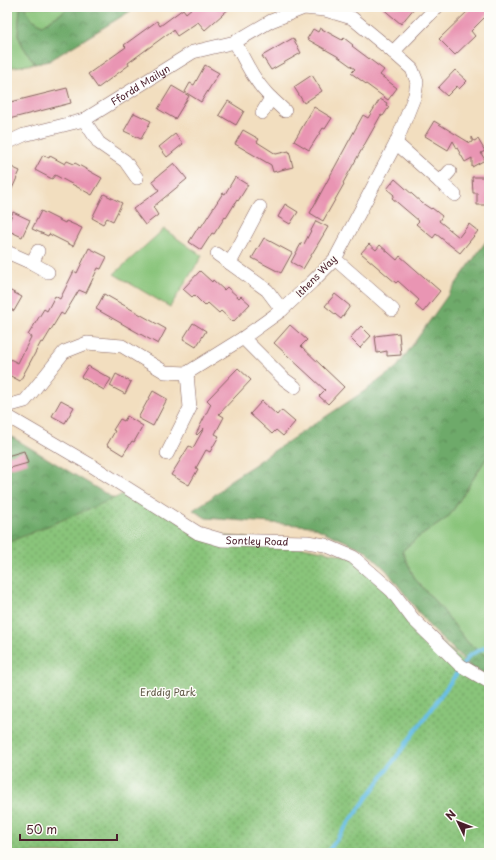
<svg xmlns="http://www.w3.org/2000/svg" width="496" height="860" font-family="'Playpen Sans',sans-serif">
	<defs>
		<pattern id="forest-crowns" width="20" height="18" patternUnits="userSpaceOnUse"><rect width="20" height="18" fill="#6eaa6a"/><path d="M2 6a3 3 0 1 1 6 0M12 15a3 3 0 1 1 6 0" fill="none" stroke="#5c8a57"/></pattern>
		<pattern id="park-dots" width="8" height="8" patternUnits="userSpaceOnUse"><rect width="8" height="8" fill="#89c47a"/><path d="M2 2h.1M6 6h.1" fill="none" stroke="#729f64" stroke-width="1.8" stroke-linecap="round"/></pattern>
	</defs>
	<rect width="100%" height="100%" fill="#fdfcf7"/>
	<filter id="ink" filterUnits="userSpaceOnUse"><feTurbulence type="fractalNoise" baseFrequency=".025" numOctaves="2"/><feDisplacementMap in="SourceGraphic" scale="8" xChannelSelector="R" yChannelSelector="G"/><feConvolveMatrix kernelMatrix="1 2 1 2 8 2 1 2 1" color-interpolation-filters="sRGB"/></filter>
	<filter id="wash" filterUnits="userSpaceOnUse"><feTurbulence type="fractalNoise" baseFrequency=".012" numOctaves="4" result="noise"/><feDisplacementMap in="SourceGraphic" scale="16" xChannelSelector="R" yChannelSelector="G"/><feGaussianBlur stdDeviation="0.9" result="paint"/><feColorMatrix in="noise" values="0 0 0 0 0 0 0 0 0 0 0 0 0 0 0 0 0 1.4 0 .05"/><feComposite in="paint" operator="in"/></filter>
	<g filter="url(#wash)">
		<rect width="100%" height="100%" fill="#f2debf"/>
		<g fill="#89c47a" stroke="#6a7252">
			<path d="M7,7H20L18,35L22,45L35,64L7,68Z"/>
			<path d="M25,7H68L62,13L42,25L31,18Z"/>
			<path d="M164,229L202,256L170,307L114,274Z"/>
			<path d="M489,454V658L469,644L441,608L415,579L402,551L416,539L443,521L450,515Z"/>
		</g>
		<g fill="url(#forest-crowns)" stroke="#5c644a">
			<path d="M20,7H25L31,18L42,25L62,13L68,7H137L49,61L35,64L22,45L18,35Z"/>
			<path d="M489,237V454L450,515L443,521L416,539L402,551L415,579L441,608L469,644L489,658V677L472,667L430,627L387,571L365,550L311,526L206,518L193,510L211,498L227,484L229,481L257,463V462L366,390L397,367Z"/>
			<path d="M7,434L194,547L7,595Z"/>
		</g>
		<path fill="url(#park-dots)" stroke="#6a7252" d="M132,491L198,533L272,541L353,557L413,619L489,682V853H7V543Z"/>
		<g fill="none" stroke-linecap="round" stroke-linejoin="round">
			<path stroke="#69bfe6" stroke-width="4" d="M327,853L470,655L486,647H489"/>
		</g>
		<g id="blocks">
			<g fill="#e995b3">
				<path d="M193,7H231L205,30L198,22L177,36L173,30L128,63L129,65L98,88L88,74L126,47L124,45L157,21L160,26L183,9L186,13Z"/>
				<path d="M381,7H415L401,24Z"/>
				<path d="M472,7H489V13L471,31L475,36L455,55L439,39Z"/>
				<path d="M320,28L342,40L344,38L353,45L352,46L384,70L380,75L397,88L388,100L351,73L355,69L337,56L307,39L313,29L318,32Z"/>
				<path d="M293,38L301,53L271,70L262,56Z"/>
				<path d="M205,65L219,73L201,102L185,92L190,83L194,85Z"/>
				<path d="M455,70L467,81L459,89L457,86L447,96L438,88Z"/>
				<path d="M312,75L322,91L304,103L294,87Z"/>
				<path d="M172,86L189,96L175,119L158,109Z"/>
				<path d="M67,88L71,103L9,119L7,103Z"/>
				<path d="M380,99L387,103L386,105L389,107L383,116L381,115L343,183L344,184L323,221L310,213L363,115L368,118Z"/>
				<path d="M228,101L244,111L236,125L219,115Z"/>
				<path d="M314,107L332,118L325,129L323,128L309,150L294,141Z"/>
				<path d="M134,113L151,121L141,139L124,131Z"/>
				<path d="M434,121L470,143L472,142V137L474,141L478,139L485,151L481,153L485,160L472,167V158L465,162L453,141L448,150L425,136Z"/>
				<path d="M243,130L259,139L257,142L276,154L289,151L293,167L273,172L271,165L235,144Z"/>
				<path d="M175,134L183,144L167,157L159,147Z"/>
				<path d="M43,155L49,158L50,156L65,164L67,161L74,164L75,163L102,178L92,195L55,175L52,179L35,170Z"/>
				<path d="M174,163L187,179L153,207L158,215L145,225L133,209L159,190L152,181Z"/>
				<path d="M7,165L20,171L7,200Z"/>
				<path d="M235,177L248,185L238,201L237,200L226,218L225,217L214,234L212,233L201,250L189,242L199,226L201,227L223,193L225,194Z"/>
				<path d="M472,177H489V205H477V193H473Z"/>
				<path d="M395,179L422,203L431,209L432,208L442,216L439,221L459,237L469,224L478,231L460,253L436,234L433,238L416,224L419,221L392,198L394,195L387,189Z"/>
				<path d="M104,194L122,203L113,221L107,218L103,224L92,218Z"/>
				<path d="M285,204L298,212L290,224L278,217Z"/>
				<path d="M41,211L65,223L66,221L82,228L73,246L49,234L48,236L32,229Z"/>
				<path d="M13,212L30,220L22,237L7,230V226Z"/>
				<path d="M316,221L328,227L303,269L291,262L302,242L304,244Z"/>
				<path d="M264,238L292,253L281,273L252,258Z"/>
				<path d="M369,244L376,250L380,245L397,260L400,256L440,291L423,312L415,305L419,300L398,281L396,283L361,253Z"/>
				<path d="M89,248L107,257L101,269L98,268L86,293L79,290L64,315L61,313L43,343L41,342L20,381L7,374V365L10,359L18,363L31,337L28,335L44,309L47,311L55,296L60,299L74,271L77,273Z"/>
				<path d="M200,271L212,282L213,280L224,290L227,287L239,298L241,296L250,304L233,322L221,311L219,313L208,303L205,306L194,295L192,297L183,289Z"/>
				<path d="M7,289L22,297L14,311L7,307Z"/>
				<path d="M104,294L166,329L158,344L96,309Z"/>
				<path d="M335,294L350,306L341,319L325,306Z"/>
				<path d="M193,323L206,331L196,347L183,339Z"/>
				<path d="M290,325L307,340L301,346L344,387L328,404L319,396L325,390L274,343Z"/>
				<path d="M361,326L371,336L360,348L350,338Z"/>
				<path d="M399,333L401,355L387,356V351L377,353L375,336Z"/>
				<path d="M88,366L111,379L104,390L81,377Z"/>
				<path d="M238,368L251,380L219,414L224,417L215,434L219,436L210,452L206,450L196,468L198,469L189,485L171,475L189,446L193,448L204,428L197,435L196,434L211,404L207,400Z"/>
				<path d="M116,374L131,382L125,394L110,386Z"/>
				<path d="M153,391L167,399L153,426L138,418Z"/>
				<path d="M61,400L74,407L65,423L52,416Z"/>
				<path d="M262,401L277,415L281,410L295,422L283,436L276,430L272,434L250,414Z"/>
				<path d="M127,416L143,426L134,442L132,441L123,455L107,445L115,431L113,430L120,419L124,421Z"/>
				<path d="M24,451L28,463L7,469V456Z"/>
			</g>
		</g>
	</g>
	<g filter="url(#ink)">
		<use href="#blocks" fill-opacity="0" stroke="#85625f" stroke-width="1"/>
		<g fill="none" stroke-linecap="round" stroke-linejoin="round">
			<defs>
				<g id="minor">
					<path d="M235,42C246,63 254,81 271,98"/>
					<path d="M393,52L437,7"/>
					<path d="M262,113L271,98L285,111"/>
					<path d="M84,120L99,143L125,161L137,178"/>
					<path id="s1" d="M7,143L24,135L84,120L193,52L235,42L271,21L304,8L325,10L352,18L393,52L412,69L417,82L415,95L396,143L335,259L312,282L282,310L243,338L187,373L165,372L122,346L87,343L64,352L25,401L7,406"/>
					<path d="M396,143L440,182"/>
					<path d="M450,171L440,182L455,195"/>
					<path d="M7,252L32,263L48,272"/>
					<path d="M217,254L267,290L282,310"/>
					<path d="M335,259L393,310"/>
					<path d="M32,263L38,251"/>
					<path d="M230,263L260,207"/>
					<path d="M243,338L284,379L295,387"/>
					<path id="s2" d="M7,416L89,464L198,533L222,540L307,542L325,545L353,557L392,591L413,619L460,665L489,682"/>
					<path d="M167,454L190,408L187,373"/>
				</g>
			</defs>
			<use href="#minor" stroke="#85625f" stroke-width="14"/>
			<use href="#minor" stroke="#fff" stroke-width="13"/>
		</g>
	</g>
	<g text-anchor="middle" stroke-width="3" stroke-linejoin="round" paint-order="stroke">
		<g font-size="10" fill="#4a1f2b" stroke="#fdfcf7">
			<text dy="4" stroke="none"><textPath href="#s1" startOffset="147">Ffordd Mailyn</textPath></text>
			<text transform="translate(316 276) rotate(-46)" y="4">Ithens Way</text>
			<text dy="4" stroke="none"><textPath href="#s2" startOffset="284">Sontley Road</textPath></text>
		</g>
		<g font-size="10" fill="#605947" stroke="#fdfcf7">
			<text x="168" y="696">Erddig Park</text>
		</g>
	</g>
	<rect width="496" height="860" fill="none" stroke="#fdfcf7" stroke-width="24"/>
	<g transform="translate(458 822) rotate(313)" stroke="#fdfcf7" stroke-width="3" paint-order="stroke">
	<path d="M0-3L7 15L0 10L-7 15Z" fill="#4a1f2b"/>
	<text y="-6" font-size="11" font-weight="bold" text-anchor="middle" fill="#4a1f2b">N</text>
	</g>
	<path d="M20 834v6h97v-6" fill="none" stroke="#4a1f2b" stroke-width="2"/>
	<text x="26" y="834" font-size="12" fill="#4a1f2b" stroke="#fdfcf7" stroke-width="3" paint-order="stroke">50 m</text>
</svg>
